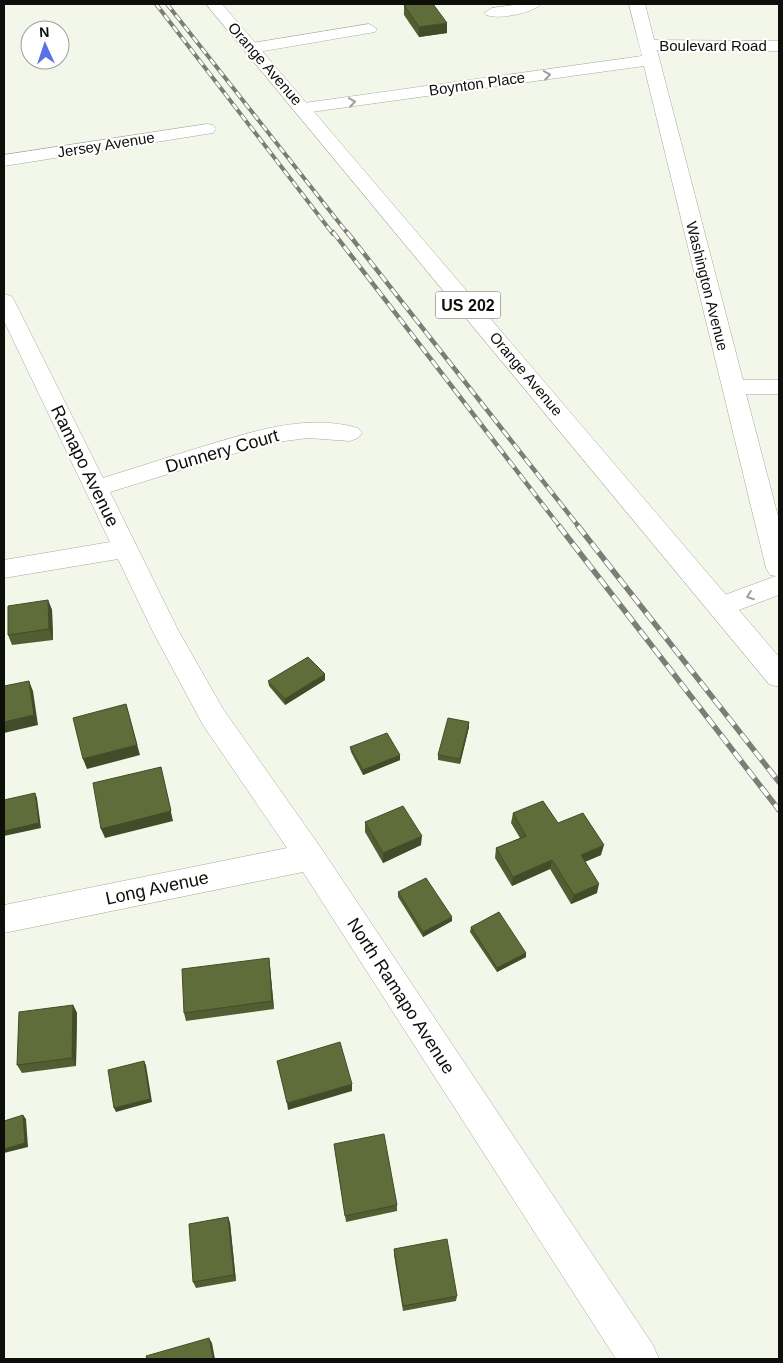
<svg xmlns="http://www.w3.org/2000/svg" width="783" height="1363" font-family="Helvetica,sans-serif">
	<rect width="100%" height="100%" fill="#f2f7e9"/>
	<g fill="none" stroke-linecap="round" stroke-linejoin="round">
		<defs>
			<g id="minor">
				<path d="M522,4H541C534,13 491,22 484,13L492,8Z"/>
				<path d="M629,4H645L654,40L779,41V51L657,50L743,380H779V394H746L779,520V595L720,617L711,614L707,607L711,600L776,576L770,575L766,568L644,66L304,113L298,112L295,108L298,104L304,103L642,56Z"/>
				<path d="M369,24L377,29L375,32L252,53L246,51L244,48L246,45L252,43Z"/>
				<path d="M207,124L213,125L216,129L213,133L4,166V155Z"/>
				<path d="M4,294L11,296L14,300L103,478C136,468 168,457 201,447C252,432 305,413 358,428L362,433L358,438L350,441L308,438L269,443L110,492L178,630L223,709L321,848L653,1345L659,1359H616L303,872L4,933V905L287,848L203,725L153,632L118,559L4,578V560L110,542L4,321Z"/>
			</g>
			<path id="major" d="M206,4H222L779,657V687L769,684Z"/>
		</defs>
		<use href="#minor" stroke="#a6ab9d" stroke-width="1"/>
		<use href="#major" stroke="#a6ab9d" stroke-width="1"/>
		<use href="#minor" fill="#fff" fill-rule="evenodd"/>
		<use href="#major" fill="#fff" fill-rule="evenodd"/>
		<defs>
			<g id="rail-far2">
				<path d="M156,4L333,234"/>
				<path d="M167,4L348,234"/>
			</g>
			<g id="rail-far1">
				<path d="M333,232L560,527"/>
				<path d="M347,232L579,527"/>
			</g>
			<g id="rail">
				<path d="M559,526L779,810"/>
				<path d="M578,526L779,782"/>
			</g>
		</defs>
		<use href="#rail-far2" stroke="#7b7e75" stroke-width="4"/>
		<use href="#rail-far1" stroke="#7b7e75" stroke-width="4.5"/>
		<use href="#rail" stroke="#7b7e75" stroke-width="5.5"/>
		<use href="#rail-far2" stroke="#fff" stroke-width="2.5" stroke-dasharray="7" stroke-linecap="butt"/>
		<use href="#rail-far1" stroke="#fff" stroke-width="3" stroke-dasharray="9" stroke-linecap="butt"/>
		<use href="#rail" stroke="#fff" stroke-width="4" stroke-dasharray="11" stroke-linecap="butt"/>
	</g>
	<g fill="#525e32">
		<path d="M404,5L447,33L419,37L404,15Z"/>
		<path d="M48,600L52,610L53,640L12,645L8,635Z"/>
		<path d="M325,680L285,705L269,686L268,681Z"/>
		<path d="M469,727L460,764L438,760V755Z"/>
		<path d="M350,747L400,760L363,775L351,752Z"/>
		<path d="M513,813L558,823L601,855L585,862L597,893L571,904L550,869L512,886L495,858L496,848L520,838L511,823Z"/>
		<path d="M365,822L421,845L383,863L365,832Z"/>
		<path d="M398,892L452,921L423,937L398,897Z"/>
		<path d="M471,927L526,953V957L497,972L470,932Z"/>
		<path d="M269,958L270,967L274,1009L186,1021L184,1013Z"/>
		<path d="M73,1005L77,1013L76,1066L22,1073L17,1065Z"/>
		<path d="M335,1151L397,1205V1211L346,1222Z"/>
		<path d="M228,1217L230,1223L236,1281L196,1288L193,1282Z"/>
		<path d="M394,1249L457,1296L456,1301L403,1311L394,1255Z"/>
	</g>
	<g fill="#424c29">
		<path d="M447,23V33L419,37V27Z"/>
		<path d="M48,600L52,610L53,640L49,629Z"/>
		<path d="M325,674V680L285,705V699Z"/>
		<path d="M29,681L33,691L38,725L4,733V722Z"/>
		<path d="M126,704L140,755L87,769L83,759Z"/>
		<path d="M469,722V727L460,764V759Z"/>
		<path d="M400,755V760L363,775V770Z"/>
		<path d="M161,767L173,821L105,838L101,829Z"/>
		<path d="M35,793L37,798L41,828L4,836V831Z"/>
		<path d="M422,836L421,845L383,863V853Z"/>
		<path d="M604,845L601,855L579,864L581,855Z"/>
		<path d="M552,860L550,869L512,886L513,877Z"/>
		<path d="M599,884L597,893L571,904L574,895Z"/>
		<path d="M452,917V921L423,937V932Z"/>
		<path d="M526,953V957L497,972V968Z"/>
		<path d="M269,958L270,967L274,1009L272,1001Z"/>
		<path d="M73,1005L77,1013L76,1066L72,1058Z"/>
		<path d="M144,1061L146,1065L152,1102L116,1112L114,1108Z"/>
		<path d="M352,1084V1091L288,1110L287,1103Z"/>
		<path d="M23,1115L26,1119L28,1147L4,1153V1149Z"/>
		<path d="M228,1217L230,1223L236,1281L234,1275Z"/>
		<path d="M209,1338L212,1343L215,1359H213Z"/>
	</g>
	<g fill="#5f6d3a" stroke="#424c29">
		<path d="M411,4H433L447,23L419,27L404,5Z"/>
		<path d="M48,600L49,629L8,635V606Z"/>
		<path d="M308,657L325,674L285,699L268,681Z"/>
		<path d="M29,681L34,715L4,722V686Z"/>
		<path d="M126,704L137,745L83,759L73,718Z"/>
		<path d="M448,718L469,722L460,759L438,755Z"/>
		<path d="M387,733L400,755L363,770L350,747Z"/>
		<path d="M161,767L171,811L101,829L93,783Z"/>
		<path d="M35,793L39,823L4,831V800Z"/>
		<path d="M543,801L558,823L583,813L604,845L581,855L599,884L574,895L552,860L513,877L496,848L526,836L513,813Z"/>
		<path d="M403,806L422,836L383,853L365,822Z"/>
		<path d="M426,878L452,917L423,932L398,892Z"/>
		<path d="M499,912L526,953L497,968L471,927Z"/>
		<path d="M269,958L272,1001L184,1013L182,969Z"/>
		<path d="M73,1005L72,1058L17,1065L19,1012Z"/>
		<path d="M340,1042L352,1084L287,1103L277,1061Z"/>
		<path d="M144,1061L150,1099L114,1108L108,1070Z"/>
		<path d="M23,1115L25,1143L4,1149V1121Z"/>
		<path d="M384,1134L397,1205L345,1216L334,1144Z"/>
		<path d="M228,1217L234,1275L193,1282L189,1224Z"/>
		<path d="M447,1239L457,1296L403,1306L394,1249Z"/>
		<path d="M209,1338L213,1359H147L146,1356Z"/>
	</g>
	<defs><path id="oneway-chevron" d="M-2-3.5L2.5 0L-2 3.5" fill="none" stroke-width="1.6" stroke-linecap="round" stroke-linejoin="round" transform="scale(1.25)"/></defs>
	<g stroke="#9f9f9d">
		<use href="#oneway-chevron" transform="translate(547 75) rotate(-8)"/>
		<use href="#oneway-chevron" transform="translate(352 102) rotate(-8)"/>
		<use href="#oneway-chevron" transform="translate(750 596) rotate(160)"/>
	</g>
	<g text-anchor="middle" stroke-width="4" stroke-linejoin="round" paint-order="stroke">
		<g font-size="15" fill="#0e0f0a" stroke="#fff">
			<text x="713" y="51">Boulevard Road</text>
			<text transform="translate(265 64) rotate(49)" y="5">Orange Avenue</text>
			<text transform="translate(477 84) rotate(-8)" y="5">Boynton Place</text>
			<text transform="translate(106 145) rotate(-9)" y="5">Jersey Avenue</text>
			<text transform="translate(707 286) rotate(76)" y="5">Washington Avenue</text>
			<text transform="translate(526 374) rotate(50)" y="5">Orange Avenue</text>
		</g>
		<rect fill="#fff" stroke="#565754" stroke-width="1" x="435.5" y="291.5" width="65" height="27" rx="4"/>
		<g font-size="16" font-weight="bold" fill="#0e0f0a">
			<text x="468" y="311">US 202</text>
		</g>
		<g font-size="18" fill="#0e0f0a" stroke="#fff">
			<text transform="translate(222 451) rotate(-16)" y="6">Dunnery Court</text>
			<text transform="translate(85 466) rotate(64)" y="6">Ramapo Avenue</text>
			<text transform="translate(157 888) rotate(-12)" y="6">Long Avenue</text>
			<text transform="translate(401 996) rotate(57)" y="6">North Ramapo Avenue</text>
		</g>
	</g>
	<rect width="783" height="1363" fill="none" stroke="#0e0f0a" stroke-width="10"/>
	<g transform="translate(45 45) rotate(357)"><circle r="24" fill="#ffffff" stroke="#9f9f9d"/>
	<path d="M0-4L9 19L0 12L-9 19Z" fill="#5971e7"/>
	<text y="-8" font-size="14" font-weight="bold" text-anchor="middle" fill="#0e0f0a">N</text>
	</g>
</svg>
